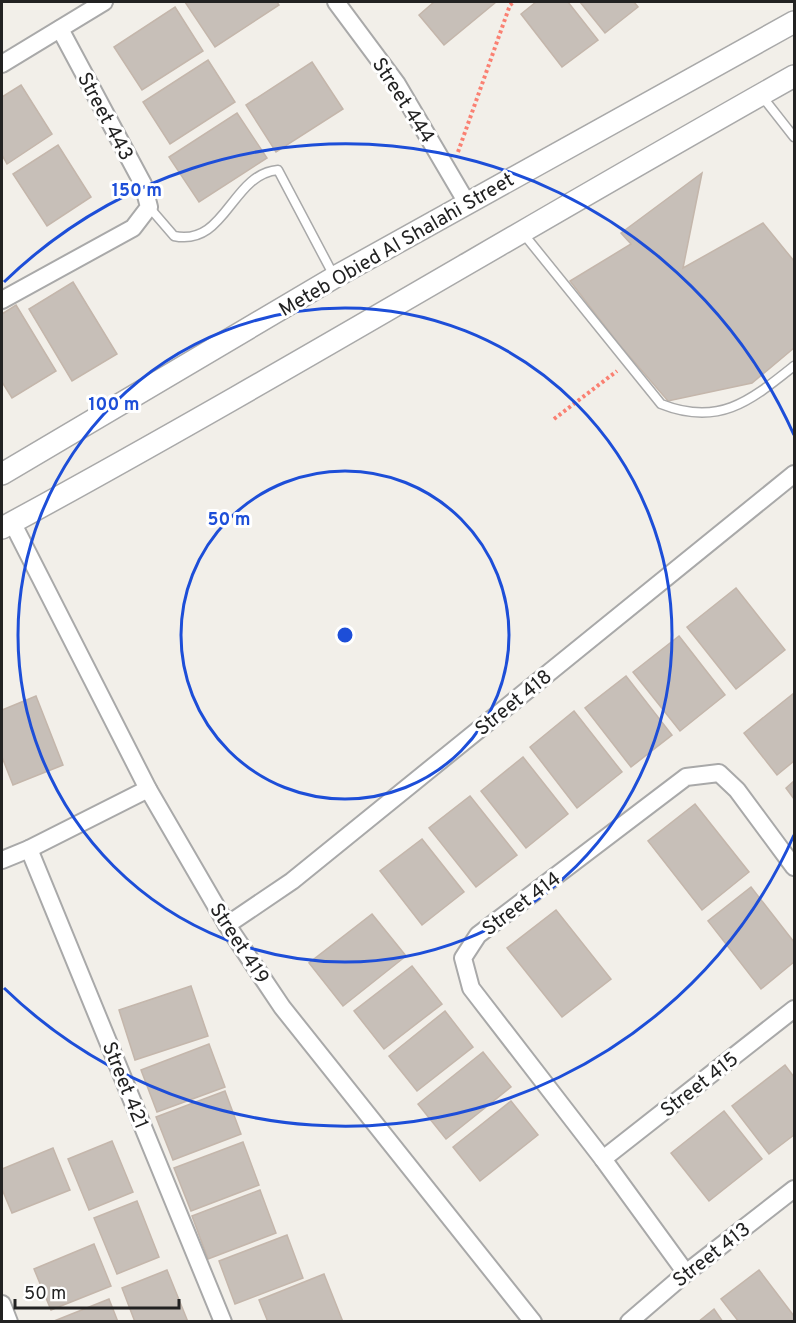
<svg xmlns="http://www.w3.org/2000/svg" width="796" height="1323" font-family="Overpass,sans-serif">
	<rect width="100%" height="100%" fill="#f2efe9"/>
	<g fill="#c7bfb8" stroke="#c4b6ab" stroke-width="1.5">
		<path d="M185,2H277L279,5L215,47Z"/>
		<path d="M434,2H496L444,45L419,15Z"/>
		<path d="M536,2H568L598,40L562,67L521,14Z"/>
		<path d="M580,2H634L638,7L605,33Z"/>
		<path d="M175,7L203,51L142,90L114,47Z"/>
		<path d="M208,60L235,102L170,144L143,102Z"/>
		<path d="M312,62L343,109L276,152L246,105Z"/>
		<path d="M21,85L52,134L7,164L2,155V97Z"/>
		<path d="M237,113L267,158L199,202L169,157Z"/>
		<path d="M58,145L91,197L47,226L13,174Z"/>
		<path d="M702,173L683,268L763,223L794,261V348L752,383L668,401L618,343L570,281L631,244L621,233Z"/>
		<path d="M73,282L117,354L72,381L29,309Z"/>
		<path d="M16,305L56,371L12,398L2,382V314Z"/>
		<path d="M736,588L785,650L736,689L687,627Z"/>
		<path d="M679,636L725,695L680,731L633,672Z"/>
		<path d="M626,676L672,735L631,767L585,708Z"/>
		<path d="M794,693V761L777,775L744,733Z"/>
		<path d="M36,696L63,765L13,785L2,757V710Z"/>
		<path d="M574,711L622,772L577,808L530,747Z"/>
		<path d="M523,757L568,814L526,848L481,791Z"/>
		<path d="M794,781V799L786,788Z"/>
		<path d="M470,796L517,855L476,887L429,828Z"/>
		<path d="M695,804L749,872L702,910L648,841Z"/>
		<path d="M422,839L464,892L422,925L380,871Z"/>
		<path d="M751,887L794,942V962L761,989L708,921Z"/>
		<path d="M556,910L611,979L562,1017L507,948Z"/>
		<path d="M372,914L406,956L343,1006L309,963Z"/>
		<path d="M412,966L442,1004L384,1049L354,1011Z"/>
		<path d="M191,986L208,1036L135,1060L119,1010Z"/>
		<path d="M445,1011L473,1047L417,1091L389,1056Z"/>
		<path d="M209,1044L225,1087L157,1112L141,1070Z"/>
		<path d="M483,1052L511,1087L446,1139L418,1104Z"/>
		<path d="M785,1065L794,1077V1135L769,1154L732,1106Z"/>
		<path d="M225,1091L241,1134L173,1160L156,1117Z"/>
		<path d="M511,1101L538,1135L480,1181L453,1147Z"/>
		<path d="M724,1111L762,1159L709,1201L671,1153Z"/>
		<path d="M112,1141L133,1192L89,1210L68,1159Z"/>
		<path d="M243,1142L259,1185L191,1211L174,1168Z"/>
		<path d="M53,1148L70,1190L12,1213L2,1189V1169Z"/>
		<path d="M260,1190L276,1233L208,1259L192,1216Z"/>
		<path d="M137,1201L159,1257L117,1274L94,1218Z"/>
		<path d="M287,1235L303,1278L235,1304L219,1261Z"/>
		<path d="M94,1244L111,1286L51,1310L34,1269Z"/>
		<path d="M167,1270L188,1322H135L122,1288Z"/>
		<path d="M759,1270L794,1316V1322H739L721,1299Z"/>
		<path d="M324,1274L343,1322H268L259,1300Z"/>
		<path d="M109,1299L118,1322H54V1321Z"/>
		<path d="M714,1309L723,1322H698Z"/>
	</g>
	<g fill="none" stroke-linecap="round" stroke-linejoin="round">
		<defs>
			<g id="service">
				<path d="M761,95L794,137"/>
				<path d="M149,207L174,236C226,247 231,174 278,170L334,276"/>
				<path d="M522,232L661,404C719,427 750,401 794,366"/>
			</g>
			<g id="minor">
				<path d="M336,2L397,84L467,203"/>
				<path d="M2,64L104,2"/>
				<path d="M2,300L133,228L149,207L143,184L60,29"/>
				<path d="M12,522L148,789L227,925L282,1007L533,1322"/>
				<path d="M29,849L223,1322"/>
				<path d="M2,860L29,849L148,789"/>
				<path d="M227,925L292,881L794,474"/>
				<path d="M603,1159L794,1009"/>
				<path d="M686,1273L603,1159L471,988L463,958L478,935L686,777L719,773L737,790L794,867"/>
				<path d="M2,1304L9,1322"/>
				<path d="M629,1322L686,1273L794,1189"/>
			</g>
			<g id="tertiary">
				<path d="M2,474L335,277L794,22"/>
				<path d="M2,528C269,383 529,225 794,76"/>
			</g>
		</defs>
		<use href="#service" stroke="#a9a9a9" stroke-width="11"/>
		<use href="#minor" stroke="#a9a9a9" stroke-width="20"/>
		<use href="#tertiary" stroke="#a9a9a9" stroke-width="24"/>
		<g stroke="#fa8072" stroke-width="4" stroke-dasharray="3 3" stroke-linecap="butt">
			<path d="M458,152L510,5L514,2"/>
			<path d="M554,419L617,371"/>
		</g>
		<use href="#service" stroke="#fff" stroke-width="8"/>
		<use href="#minor" stroke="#fff" stroke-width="16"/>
		<use href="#tertiary" stroke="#fff" stroke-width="21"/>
	</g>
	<g fill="none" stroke="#1d4ed8" stroke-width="3">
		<circle cx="345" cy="635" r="164"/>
		<circle cx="345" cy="635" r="327"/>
		<path d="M794 835A491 491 0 0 1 4 988M4 282A491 491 0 0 1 794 435"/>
	</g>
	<g text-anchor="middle" stroke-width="6" stroke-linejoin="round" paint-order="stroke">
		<g font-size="20" fill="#222" stroke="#fff">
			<text transform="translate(404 100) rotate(57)" y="7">Street 444</text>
			<text transform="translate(106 116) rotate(62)" y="7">Street 443</text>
			<text transform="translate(396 244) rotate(-30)" y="7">Meteb Obied Al Shalahi Street</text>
			<text transform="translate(513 702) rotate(-39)" y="7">Street 418</text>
			<text transform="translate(521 903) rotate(-37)" y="7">Street 414</text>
			<text transform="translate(240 943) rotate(57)" y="7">Street 419</text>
			<text transform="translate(699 1084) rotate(-38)" y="7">Street 415</text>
			<text transform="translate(126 1085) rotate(68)" y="7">Street 421</text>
			<text transform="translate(711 1254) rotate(-38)" y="7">Street 413</text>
		</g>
	</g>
	<circle cx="345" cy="635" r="9" fill="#1d4ed8" stroke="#fff" stroke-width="3"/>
	<g font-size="18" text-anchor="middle" font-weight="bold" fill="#1d4ed8" stroke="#fff" stroke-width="6" stroke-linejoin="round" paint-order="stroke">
		<text x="137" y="196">150 m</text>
		<text x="114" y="410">100 m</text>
		<text x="229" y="525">50 m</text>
	</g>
	<rect width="796" height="1323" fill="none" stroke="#222222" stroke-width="6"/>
	<path d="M15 1299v9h164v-9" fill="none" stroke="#222222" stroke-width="3"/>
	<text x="24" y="1299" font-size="18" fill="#222222" stroke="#ffffff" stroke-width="4.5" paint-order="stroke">50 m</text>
</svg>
